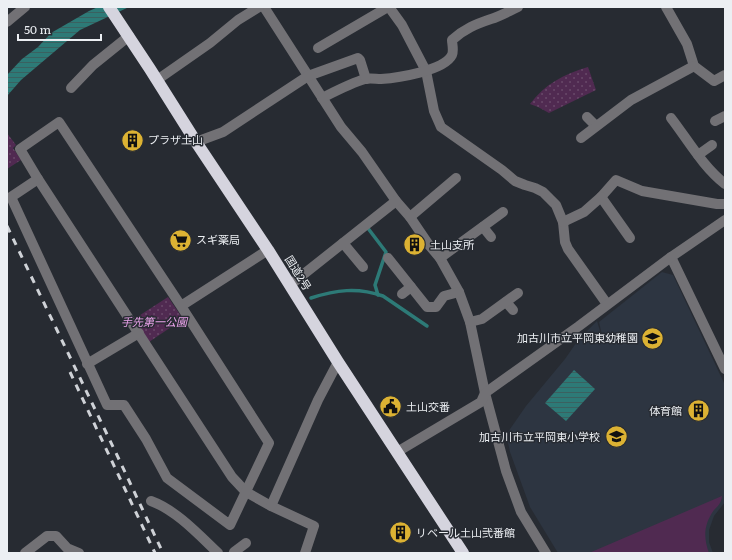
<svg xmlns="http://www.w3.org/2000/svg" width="732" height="560" font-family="Literata,'Noto Sans JP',serif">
	<defs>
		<pattern id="grass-dots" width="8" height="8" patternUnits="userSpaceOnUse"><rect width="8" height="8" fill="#502a51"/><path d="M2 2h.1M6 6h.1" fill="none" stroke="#69496a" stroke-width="1.8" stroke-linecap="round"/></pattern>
		<pattern id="water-rules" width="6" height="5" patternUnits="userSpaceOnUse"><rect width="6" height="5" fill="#2d7a77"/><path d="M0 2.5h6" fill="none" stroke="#3a6160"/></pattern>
	</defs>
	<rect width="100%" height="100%" fill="#272b32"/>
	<path fill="#2d3541" d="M662,272L673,275L725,385V502L714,516L709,530V542L713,553H558L530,507L510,452L507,438L508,432L526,406L565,359L581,336H582L597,321L604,344L599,322Z"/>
	<g fill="url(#grass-dots)">
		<path d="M588,67L596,90L549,113L538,107L530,104C545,84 564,74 588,67Z"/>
		<path d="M7,133L16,145L13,148L21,160L7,169Z"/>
		<path d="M168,297L183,319L149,342L134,319Z"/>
	</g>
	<path fill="#502a51" d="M722,496C721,503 719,505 714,510C704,524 703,537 709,553H589Z"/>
	<g fill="url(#water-rules)">
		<path d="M98,7H129L80,30L21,80L7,96V75L22,59L38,47L51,33L89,11Z"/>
		<path d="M574,370L595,389L566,421L545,403Z"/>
	</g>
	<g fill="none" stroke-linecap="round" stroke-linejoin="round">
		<g stroke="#2d7a77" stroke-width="3.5">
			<path d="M367,227L386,252L375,285L378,295"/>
			<path d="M311,298C336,290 357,287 383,296L427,326"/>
		</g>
		<g stroke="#727175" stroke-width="10">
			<path d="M264,7L341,127L362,152L396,201L410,217L429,245L440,258L459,292L470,322L485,393L506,471L521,512L546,553"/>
			<path d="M389,7L402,25L426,71L434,111L441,127L502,170L515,181L525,185L535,188L543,192L556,205L563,222L565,242L568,249L607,304"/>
			<path d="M666,7L687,44L694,66L714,81L725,75"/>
			<path d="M7,22L25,7"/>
			<path d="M318,48L388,7"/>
			<path d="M157,80L210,43L238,20L259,7"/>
			<path d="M71,88L93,65L129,36"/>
			<path d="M322,98C336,91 351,83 365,79C370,78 376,79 381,79C397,78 444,71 452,55C454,50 452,44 452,40C464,29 476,24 491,19C501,16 509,11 518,7"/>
			<path d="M587,117L596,126"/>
			<path d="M671,118C688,140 703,167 725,184"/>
			<path d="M715,121L725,116"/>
			<path d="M581,138L631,100L694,66"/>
			<path d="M196,142L223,132L308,76L358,58L360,60L366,79"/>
			<path d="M698,155L712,145"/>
			<path d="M38,179L232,477L246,492L271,506L314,526L305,553"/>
			<path d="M601,197L616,180L642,191L717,204H725"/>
			<path d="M410,217L456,178"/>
			<path d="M563,222L584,212L601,197L630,238"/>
			<path d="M483,227L491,237"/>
			<path d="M343,243L363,267"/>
			<path d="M671,257L725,369"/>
			<path d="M388,258L427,307H436L444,296L459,292"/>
			<path d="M440,258L503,212"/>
			<path d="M290,285L396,201"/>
			<path d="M402,294L411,287"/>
			<path d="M506,302L513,310"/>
			<path d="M181,306L269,443L230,525L167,478L146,439L124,405H107L11,197L38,179L20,149L59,122L181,306L268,250"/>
			<path d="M470,322L482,319L518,293"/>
			<path d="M87,364L139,333"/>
			<path d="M397,452L481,402L485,393L579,326L671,257L725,220"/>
			<path d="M151,501C176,510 199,535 218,553"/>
			<path d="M271,506L318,400L338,362"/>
			<path d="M234,552L246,543"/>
			<path d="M25,553L47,536H56L67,548L79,553"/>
		</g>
		<path stroke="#d5d4de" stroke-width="12" d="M109,7L150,69L196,142L268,250L338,362L463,553"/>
		<g stroke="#cfd2d7" stroke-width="3" stroke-dasharray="7 7" stroke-linecap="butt">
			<path d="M7,226L116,453L163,553"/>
			<path d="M70,372L155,553"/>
		</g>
	</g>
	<defs>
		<symbol id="building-disc" viewBox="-11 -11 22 22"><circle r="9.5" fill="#dcb233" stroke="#272b32"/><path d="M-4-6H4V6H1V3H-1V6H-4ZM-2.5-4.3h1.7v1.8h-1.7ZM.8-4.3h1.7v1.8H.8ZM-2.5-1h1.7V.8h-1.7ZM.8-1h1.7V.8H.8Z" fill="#111"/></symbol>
		<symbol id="supermarket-disc" viewBox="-11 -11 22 22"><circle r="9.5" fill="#dcb233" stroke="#272b32"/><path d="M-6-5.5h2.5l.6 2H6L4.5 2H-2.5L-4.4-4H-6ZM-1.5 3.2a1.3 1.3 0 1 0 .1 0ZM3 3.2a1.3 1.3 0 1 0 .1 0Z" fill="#111"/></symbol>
		<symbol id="school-disc" viewBox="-11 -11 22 22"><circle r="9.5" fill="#dcb233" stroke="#272b32"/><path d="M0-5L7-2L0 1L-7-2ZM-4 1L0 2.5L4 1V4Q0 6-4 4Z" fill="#111"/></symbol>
		<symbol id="civic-disc" viewBox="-11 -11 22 22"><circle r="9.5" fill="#dcb233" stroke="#272b32"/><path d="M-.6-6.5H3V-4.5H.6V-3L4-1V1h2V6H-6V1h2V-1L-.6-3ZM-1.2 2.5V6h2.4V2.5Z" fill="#111"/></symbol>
	</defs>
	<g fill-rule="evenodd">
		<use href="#building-disc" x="120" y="128" width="25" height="25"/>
		<use href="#supermarket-disc" x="168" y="228" width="25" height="25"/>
		<use href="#building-disc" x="402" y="232" width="25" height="25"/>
		<use href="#school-disc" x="640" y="326" width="25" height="25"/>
		<use href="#civic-disc" x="378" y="394" width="25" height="25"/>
		<use href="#building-disc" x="686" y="398" width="25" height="25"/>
		<use href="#school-disc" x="604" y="424" width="25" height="25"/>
		<use href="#building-disc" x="388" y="520" width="25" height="25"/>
	</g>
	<g text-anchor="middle" stroke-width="3" stroke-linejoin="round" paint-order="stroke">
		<g font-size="11" fill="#eceff3" stroke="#272b32" text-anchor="start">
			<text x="148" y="144">プラザ土山</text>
			<text x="196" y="244">スギ薬局</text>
			<text x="430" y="249">土山支所</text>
			<text x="638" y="342" text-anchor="end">加古川市立平岡東幼稚園</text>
			<text x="406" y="411">土山交番</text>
			<text x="682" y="415" text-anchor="end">体育館</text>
			<text x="600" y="441" text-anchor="end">加古川市立平岡東小学校</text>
			<text x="416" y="537">リベール土山弐番館</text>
		</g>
		<g font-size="11" fill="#eceff3" stroke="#272b32">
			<text transform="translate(298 273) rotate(58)" y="4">国道2号</text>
		</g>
		<g font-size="11" font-style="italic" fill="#eaa3ea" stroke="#272b32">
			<text x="154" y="326">手先第一公園</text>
		</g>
	</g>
	<rect width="732" height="560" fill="none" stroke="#eceff3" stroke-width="16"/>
	<path d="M18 34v6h83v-6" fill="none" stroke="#eceff3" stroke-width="2"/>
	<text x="24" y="34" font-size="12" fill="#eceff3" stroke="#272b32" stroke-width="3" paint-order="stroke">50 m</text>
</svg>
